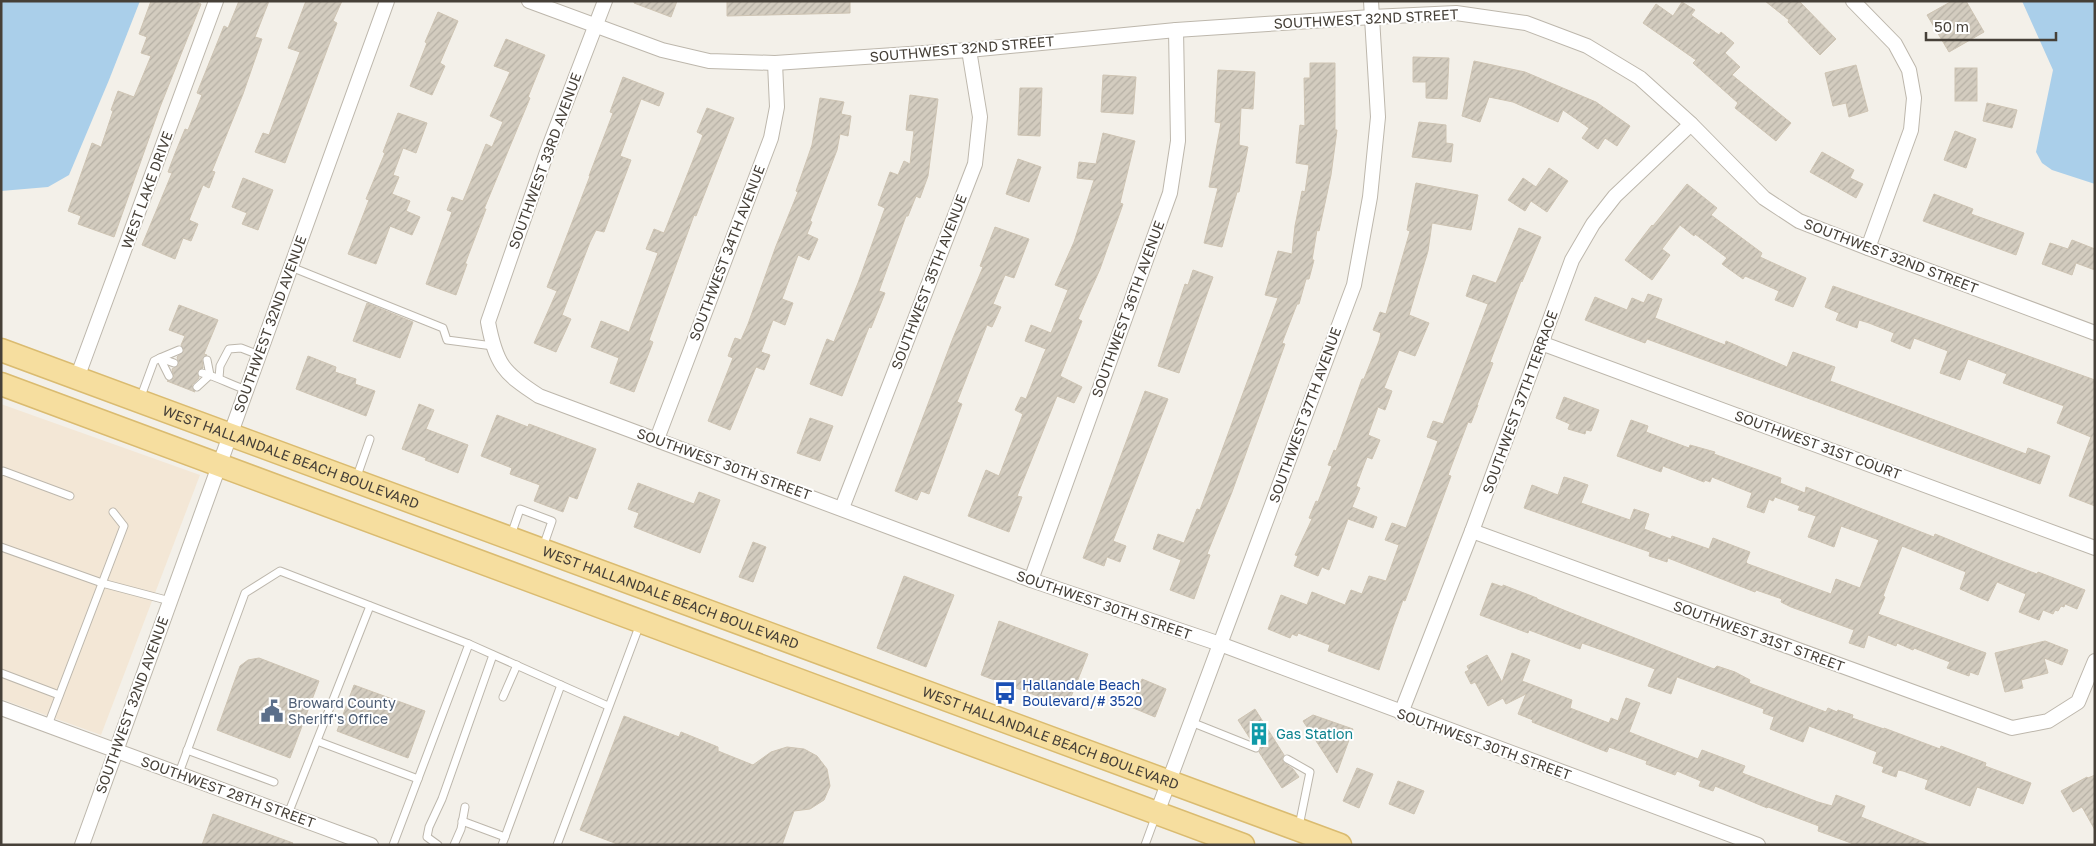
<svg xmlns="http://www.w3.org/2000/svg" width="2096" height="846" font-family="'Golos Text',sans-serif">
	<defs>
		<pattern id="building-hatch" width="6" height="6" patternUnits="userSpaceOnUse" patternTransform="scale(1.25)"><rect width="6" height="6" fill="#d3ccbf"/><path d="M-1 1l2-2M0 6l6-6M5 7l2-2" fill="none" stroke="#b6b0a5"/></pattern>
	</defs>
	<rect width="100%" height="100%" fill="#f3f0e9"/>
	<path fill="#f3e7d6" d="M1,404L200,475L101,735L1,699Z"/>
	<g fill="#aacfea">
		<path d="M1,1H140L109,80L69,175L48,187L1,191Z"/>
		<path d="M2022,1H2095V184L2052,170L2042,163L2036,152L2053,70Z"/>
	</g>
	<g fill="url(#building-hatch)" stroke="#cec4b3">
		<path d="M151,1H194L201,4L160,107L114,237L78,224L81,216L68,211L92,143L101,147L113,111L111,110L118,91L134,97L151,56L141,53L147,37L139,34Z"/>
		<path d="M239,1H269L255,37L262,39L243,94L212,171L215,172L209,188L203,185L189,220L198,224L191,241L183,238L175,259L142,245L172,173L168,172L174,156L185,129L188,130L202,95L197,93L224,26L228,28Z"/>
		<path d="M306,1H342L333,21L337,23L285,163L255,152L263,133L269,135L300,52L288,48Z"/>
		<path d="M634,1H677L671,17L634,3Z"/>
		<path d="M727,1H850V13L727,16Z"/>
		<path d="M1765,1H1799L1836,39L1820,55L1788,22L1789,20Z"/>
		<path d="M1952,1H1966L1984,32L1949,52L1927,15Z"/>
		<path d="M1682,2L1695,10L1691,15L1719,35L1721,32L1734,43L1725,53L1740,67L1732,75L1791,123L1776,141L1735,108L1738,103L1693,63L1696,60L1643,23L1656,4L1673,16Z"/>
		<path d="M438,12L458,21L440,63L445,66L432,95L410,86L427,43L425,42Z"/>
		<path d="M506,39L545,55L528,97L530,98L484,209H486L465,264H467L456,295L426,284L452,212L447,210L452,197L463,201L486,144L492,147L503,122L490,116L510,72L494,66Z"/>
		<path d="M1413,57L1449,58L1447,99L1426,98V82H1413Z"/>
		<path d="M1474,61L1525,72L1596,102L1630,126L1617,146L1605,138L1598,149L1582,138L1589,128L1563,110L1558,122L1513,102L1489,97L1480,122L1462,116Z"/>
		<path d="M1310,63H1335V130H1337L1331,175L1319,231L1317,230L1312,260H1314L1309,279H1306L1299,304H1297L1282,343L1285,344L1232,492L1207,554L1210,555L1194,599L1170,590L1181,560L1153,549L1158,534L1184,543L1197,509L1200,510L1278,298L1265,295L1278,251L1292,254L1295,226L1302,191L1305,192L1309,165L1296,163L1300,125L1305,126L1304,78H1310Z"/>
		<path d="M1856,65L1868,111L1849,117L1846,103L1833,106L1825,73Z"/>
		<rect x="1955" y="68" width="22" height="33"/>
		<path d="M1218,70L1255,72L1253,109L1241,108L1239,145L1248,147L1239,192H1237L1222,247L1204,243L1218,188L1209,187L1221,123L1215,122Z"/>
		<path d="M1103,75L1136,77L1133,114L1101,112Z"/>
		<path d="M623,77L664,93L659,106L641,99L620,156L631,160L604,232L596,230L590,242L562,315L571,319L556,352L534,343L557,291L547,287L590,176H589L613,113L610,112Z"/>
		<path d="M1020,88H1042L1040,136L1018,135Z"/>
		<path d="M910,95L938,99L928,176L920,198L916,196L908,216H906L879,291L885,293L871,328L869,327L842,396L810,384L827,339L834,342L858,283L885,208L878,205L890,172L898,175L904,161L910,164L914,131L906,130Z"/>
		<path d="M820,98L844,102L841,114L851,116L848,136L840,134L837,150L810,221L812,222L807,234L818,239L809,260L798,255L782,299L793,303L785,325L773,320L761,352L770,355L764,370L756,367L730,430L708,421L733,358L728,356L735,338L741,340L748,324L776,246L798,192L796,191L812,145Z"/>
		<path d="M1987,103L2017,110L2012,128L1983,121Z"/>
		<path d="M707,108L734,118L696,216L694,215L649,340L653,342L634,392L610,383L619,358L591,347L601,321L629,332L658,253L646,249L654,229L664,233L703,135L697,132Z"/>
		<path d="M398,113L427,123L416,153L403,148L393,175L399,177L392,194L410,201L406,211L420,217L412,235L390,226L376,264L348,254L369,200L366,199L385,153L383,152Z"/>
		<path d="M1419,122L1446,125V143L1453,144L1451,162L1412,157Z"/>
		<path d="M1955,131L1976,139L1966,168L1944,160Z"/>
		<path d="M1103,133L1135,141L1120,203L1123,204L1100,269L1078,319L1082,321L1060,376L1082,387L1074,403L1057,396L1017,496L1022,497L1009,532L968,516L986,470L999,476L1023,414L1015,410L1021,397L1026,399L1043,356L1046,349L1025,341L1031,325L1051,333L1068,290L1055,285L1074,242L1094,180L1077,178L1079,162L1096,164Z"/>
		<path d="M1822,152L1854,170L1850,178L1863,184L1856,198L1810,172Z"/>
		<path d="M1018,159L1041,167L1029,202L1006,194Z"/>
		<path d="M1549,168L1568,181L1547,212L1531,201L1525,211L1508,200L1523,178L1536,187Z"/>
		<path d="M243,178L273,190L258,230L242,224L247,213L232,207Z"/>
		<path d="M1416,183L1478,195L1471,230L1432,223L1428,251L1409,315L1429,323L1415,356L1399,350L1384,388L1392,391L1385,410L1378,407L1368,435L1380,440L1372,459L1367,457L1356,486L1360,488L1352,507L1377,517L1373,528L1348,519L1329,570L1322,567L1318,576L1294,566L1298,556L1295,555L1312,519L1309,518L1316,501L1318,502L1332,466L1328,465L1334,450L1336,451L1362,379H1364L1379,341L1381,333L1373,330L1380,312L1386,314L1410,231L1407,230Z"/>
		<path d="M1687,184L1717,208L1711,215L1762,253L1760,257L1806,278L1793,307L1775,300L1779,291L1745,276L1743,279L1722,264L1727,258L1695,234L1694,236L1680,225L1662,249L1670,255L1652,280L1625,260L1652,225L1653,226Z"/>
		<path d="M1934,194L1973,209L1971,214L2024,233L2016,255L1923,221Z"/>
		<path d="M995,227L1029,239L1014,278L1005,275L993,304L1001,307L992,327L987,325L957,402L962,404L929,494L921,491L917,500L895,491L953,338L983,267L980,266Z"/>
		<path d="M1519,228L1541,237L1522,282L1521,281L1490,362L1493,363L1477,405H1478L1471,423L1468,422L1448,475L1451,476L1405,601L1403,600L1393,627L1379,670L1328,651L1330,645L1298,633L1297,636L1292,634L1290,638L1268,629L1281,595L1307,605L1312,592L1345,605L1351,590L1362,594L1369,576L1386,581L1399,545L1385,540L1392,523L1406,528L1438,441L1427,437L1433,421L1443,424L1488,304L1466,296L1473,275L1496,283Z"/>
		<path d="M2072,240L2095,249V270L2076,263L2072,275L2042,264L2050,243L2068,249Z"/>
		<path d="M1193,270L1213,277L1179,373L1158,366L1185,284L1188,285Z"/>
		<path d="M1833,286L2095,380V506L2069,496L2091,437L2057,423L2064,406L2003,383L2007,374L1968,359L1960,380L1940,373L1948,351L1914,338L1910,349L1891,341L1894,333L1869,323L1859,320L1857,328L1836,320L1839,313L1825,307Z"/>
		<path d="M1648,294L1662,299L1655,318L1725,345L1726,341L1787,367L1793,352L1835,367L1830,381L2026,454L2028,448L2050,456L2040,484L1699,358L1647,339L1645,343L1585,320L1595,297L1627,310L1632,298L1644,303Z"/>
		<path d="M367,303L413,322L400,358L353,341Z"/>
		<path d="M179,305L218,320L204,354L207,355L202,359L203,368L197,371L199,378L192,385L195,392L167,381L174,378L172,369L179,365L177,357L184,351L181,345L185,336L169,330Z"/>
		<path d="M308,356L336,367L335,372L356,379L355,384L375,391L366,416L296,389Z"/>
		<path d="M1145,391L1168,399L1113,541L1126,546L1120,562L1107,557L1104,566L1083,558Z"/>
		<path d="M1564,397L1599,410L1591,431L1586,430L1585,434L1568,429L1570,424L1556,418Z"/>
		<path d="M419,404L434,410L426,429L468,445L458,473L425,460L426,458L402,449Z"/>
		<path d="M497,415L528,427L529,424L596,449L577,499L569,496L563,512L534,501L540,485L510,474L512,468L481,456Z"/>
		<path d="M810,418L833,426L820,461L797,453Z"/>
		<path d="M1631,420L1648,426L1646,432L1689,448L1690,445L1715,452L1714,454L1781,478L1780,483L1805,493L1806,487L1934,537L1935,534L1997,559L2037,574L2038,572L2085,590L2077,609L2065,604L2064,607L2061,606L2058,611L2055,610L2053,614L2043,610L2039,620L2019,612L2026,594L1997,582L1988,601L1960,589L1966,572L1902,546L1883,596L1885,597L1878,614L1986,653L1978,675L1970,672L1969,676L1947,668L1950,662L1914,648L1913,650L1897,643L1896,646L1868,635L1864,648L1849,643L1854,630L1791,607L1781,602L1782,599L1756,590L1755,592L1668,558L1667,562L1649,556L1650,552L1524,508L1532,485L1558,495L1564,477L1571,479L1588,485L1581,503L1630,520L1634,509L1649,514L1644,529L1671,539L1672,536L1709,549L1713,538L1750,552L1746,562L1748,564L1831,594L1836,579L1860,588L1879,540L1841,526L1834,547L1808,537L1816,516L1798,510L1800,506L1775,497L1773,501L1769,499L1764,513L1747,507L1752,493L1712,477L1710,482L1705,480L1704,482L1663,466L1661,472L1617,456Z"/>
		<path d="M638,483L694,504L699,492L720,500L700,553L634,527L639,513L628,509Z"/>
		<path d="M753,542L766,547L753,582L739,577Z"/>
		<path d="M904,576L954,595L926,667L877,648Z"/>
		<path d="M1492,583L1503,587V585L1537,598V599L1566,611L1714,669L1717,666L1735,672L1750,680L1749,683L1826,712L1828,708L1837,712L1838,710L1853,715L1852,718L1884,729V728L1940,749L1941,746L1986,763L1985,766L2031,783L2023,804L1977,787L1970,806L1925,789L1928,780L1903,771L1898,770L1896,777L1882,772L1884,767L1873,763L1877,752L1849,741L1809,726L1803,742L1770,729L1774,717L1763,713L1764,709L1677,677L1671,694L1648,686L1655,669L1582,643L1580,649L1529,630L1528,633L1480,615Z"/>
		<path d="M999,621L1088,654L1067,707L981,675Z"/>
		<path d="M2045,641L2068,650L2062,665L2044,658L2048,673L2021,680L2023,688L2005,692L1995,653Z"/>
		<path d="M1512,653L1530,660L1522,681L1572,700L1570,708L1609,723L1611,718L1618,721L1626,698L1640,703L1629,732L1698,759L1702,750L1745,766L1742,773L1818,802L1832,806L1836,795L1865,806L1861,817L1931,845H1856L1843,840L1818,831L1819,826L1768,807L1767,808L1715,786L1713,791L1699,786L1701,781L1677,771L1675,775L1646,764L1647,761L1609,747L1607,752L1532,722L1533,720L1518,714L1526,694L1506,704L1503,698L1488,706L1475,682L1471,684L1465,672L1469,670L1467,666L1487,655L1502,682Z"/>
		<path d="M259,658L319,681L290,758L217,730L240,666L248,660Z"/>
		<path d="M1142,679L1166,689L1155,717L1131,707Z"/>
		<path d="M354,685L425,711L408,758L337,731Z"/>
		<path d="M1255,709L1284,755L1282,759L1283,762L1293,769L1299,777L1282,788L1259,752L1261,750L1260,745L1251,740L1238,720Z"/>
		<path d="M1313,715L1353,729L1337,773L1303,721Z"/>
		<path d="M624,716L679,737L681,732L718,747V751L753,765L771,752L787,747L804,749L817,756L827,769L830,786L824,800L810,809L794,811L782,845H620L580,830Z"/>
		<path d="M1357,768L1373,774L1359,808L1343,801Z"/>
		<path d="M2095,775V830L2082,807L2073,812L2061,791L2087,777L2088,778Z"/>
		<path d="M1398,781L1424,791L1414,814L1389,804Z"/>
		<path d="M213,814L293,843L292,845H202Z"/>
	</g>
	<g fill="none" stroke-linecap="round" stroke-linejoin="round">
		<defs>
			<g id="lane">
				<path d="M291,267L443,328L447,340L493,346"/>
				<path d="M207,360L210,375"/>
				<path d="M202,373C218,377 231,385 247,390"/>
				<path d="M169,376L160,358L179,350"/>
				<path d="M219,378L220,366L229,349L241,348L259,355"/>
				<path d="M197,387L210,375"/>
				<path d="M140,399L154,361L160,358L174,363"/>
				<path d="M1,472L3,471L70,496"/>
				<path d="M356,479L370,439"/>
				<path d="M511,535L520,509L552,521L543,547"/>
				<path d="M1,547L102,583L170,601"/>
				<path d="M469,644L608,706"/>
				<path d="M1,673L59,695"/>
				<path d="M503,697L517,665"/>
				<path d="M1191,722L1256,748"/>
				<path d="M48,725L124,526L113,512"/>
				<path d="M317,741L418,779"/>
				<path d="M187,750L274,782"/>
				<path d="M1287,759L1310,772L1299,826"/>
				<path d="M179,773L245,593L280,571L469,644L393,845"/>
				<path d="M288,814L370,606"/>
				<path d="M462,821L505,837"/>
				<path d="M438,845L427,837L429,827L442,799L493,655"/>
				<path d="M454,845L461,829L465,807"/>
				<path d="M502,845L561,685"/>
				<path d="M557,845L640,624"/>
				<path d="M1145,845L1156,815"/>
			</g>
			<g id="street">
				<path d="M529,1L662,50L709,61L775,63L969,50L1176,30L1372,17L1456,13L1526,23L1587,46L1640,78L1691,124L1764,198L1799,221L1868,248L2095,333"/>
				<path d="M605,1L547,152L488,322C496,364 503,373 539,396L1031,580L1220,644L1758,845"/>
				<path d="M1853,1L1895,44L1909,70L1914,98L1911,130L1868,248"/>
				<path d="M1541,343L2095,548"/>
				<path d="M77,378L216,1"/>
				<path d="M657,439L771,138L777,107L775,63"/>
				<path d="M842,508L975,164L980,117L969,50"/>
				<path d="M1472,531L2012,728L2048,721L2078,702L2095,661"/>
				<path d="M1031,580L1170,193L1178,141L1176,30"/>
				<path d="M1,708L371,845"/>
				<path d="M1401,713L1472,531L1572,260L1593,224L1615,196L1691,124"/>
				<path d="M1157,813L1354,285L1370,197L1378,117L1371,1"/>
				<path d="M82,845L387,1"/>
			</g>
			<g id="primary">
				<path id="s1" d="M1,350L1340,845"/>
				<path d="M1,384L1243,845"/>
			</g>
		</defs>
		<use href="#lane" stroke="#bdb7ac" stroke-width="9"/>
		<use href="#street" stroke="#bdb7ac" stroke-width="16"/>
		<use href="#primary" stroke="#dabb70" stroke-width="25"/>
		<use href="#lane" stroke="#fff" stroke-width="7"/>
		<use href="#street" stroke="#fff" stroke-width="14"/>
		<use href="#primary" stroke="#f6de9f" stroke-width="22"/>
	</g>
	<defs>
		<symbol id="bus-bare" viewBox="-9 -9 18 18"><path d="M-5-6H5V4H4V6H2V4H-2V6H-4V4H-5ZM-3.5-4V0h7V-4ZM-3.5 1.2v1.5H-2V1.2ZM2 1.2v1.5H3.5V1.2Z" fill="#1a4fb4" stroke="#fff" stroke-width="2.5" paint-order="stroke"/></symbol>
		<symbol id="civic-bare" viewBox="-9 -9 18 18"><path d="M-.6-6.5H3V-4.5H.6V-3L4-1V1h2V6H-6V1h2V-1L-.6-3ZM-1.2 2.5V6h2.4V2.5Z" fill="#5c6f8a" stroke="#fff" stroke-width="2.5" paint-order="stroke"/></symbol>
		<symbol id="building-bare" viewBox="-9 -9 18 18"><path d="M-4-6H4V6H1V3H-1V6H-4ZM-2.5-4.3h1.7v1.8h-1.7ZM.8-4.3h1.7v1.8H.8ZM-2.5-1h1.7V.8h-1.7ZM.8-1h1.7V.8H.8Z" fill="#0f9aa8" stroke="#fff" stroke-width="2.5" paint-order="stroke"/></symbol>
	</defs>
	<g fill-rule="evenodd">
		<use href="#bus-bare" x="989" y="677" width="32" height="32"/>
		<use href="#civic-bare" x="256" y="695" width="32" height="32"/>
		<use href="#building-bare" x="1243" y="718" width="32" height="32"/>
	</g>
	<g text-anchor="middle" stroke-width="4" stroke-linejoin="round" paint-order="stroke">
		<g font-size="14" fill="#464038" stroke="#fff">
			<text transform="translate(1366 19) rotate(-3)" y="5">SOUTHWEST 32ND STREET</text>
			<text transform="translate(962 49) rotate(-5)" y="5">SOUTHWEST 32ND STREET</text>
			<text transform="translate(545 161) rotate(-70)" y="5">SOUTHWEST 33RD AVENUE</text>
			<text transform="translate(147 190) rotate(-70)" y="5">WEST LAKE DRIVE</text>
			<text transform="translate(727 253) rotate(-69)" y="5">SOUTHWEST 34TH AVENUE</text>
			<text transform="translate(1891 256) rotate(21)" y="5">SOUTHWEST 32ND STREET</text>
			<text transform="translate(929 282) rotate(-69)" y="5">SOUTHWEST 35TH AVENUE</text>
			<text transform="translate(1128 309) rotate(-70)" y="5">SOUTHWEST 36TH AVENUE</text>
			<text transform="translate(270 324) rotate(-70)" y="5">SOUTHWEST 32ND AVENUE</text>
			<text transform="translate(1520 402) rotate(-70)" y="5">SOUTHWEST 37TH TERRACE</text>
			<text transform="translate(1305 415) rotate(-70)" y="5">SOUTHWEST 37TH AVENUE</text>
			<text transform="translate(1818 445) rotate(20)" y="5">SOUTHWEST 31ST COURT</text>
			<text dy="5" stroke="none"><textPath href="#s1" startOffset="309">WEST HALLANDALE BEACH BOULEVARD</textPath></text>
			<text transform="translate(724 464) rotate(20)" y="5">SOUTHWEST 30TH STREET</text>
			<text dy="5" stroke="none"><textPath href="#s1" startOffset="714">WEST HALLANDALE BEACH BOULEVARD</textPath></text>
			<text transform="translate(1104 605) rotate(19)" y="5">SOUTHWEST 30TH STREET</text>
			<text transform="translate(1759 636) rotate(20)" y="5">SOUTHWEST 31ST STREET</text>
			<text transform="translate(132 705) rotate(-70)" y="5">SOUTHWEST 32ND AVENUE</text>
			<text dy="5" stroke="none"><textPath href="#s1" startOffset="1119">WEST HALLANDALE BEACH BOULEVARD</textPath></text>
			<text transform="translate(1484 744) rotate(20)" y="5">SOUTHWEST 30TH STREET</text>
			<text transform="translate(228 792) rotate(20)" y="5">SOUTHWEST 28TH STREET</text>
		</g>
		<g font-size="14" fill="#164399" stroke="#fff" text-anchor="start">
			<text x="1022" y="690">Hallandale Beach<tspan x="1022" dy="16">Boulevard/# 3520</tspan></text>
		</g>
		<g font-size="14" fill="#4e5e75" stroke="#fff" text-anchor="start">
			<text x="288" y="708">Broward County<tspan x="288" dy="16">Sheriff's Office</tspan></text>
		</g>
		<g font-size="14" fill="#0d838f" stroke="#fff" text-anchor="start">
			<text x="1276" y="739">Gas Station</text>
		</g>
	</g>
	<rect width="2096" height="846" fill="none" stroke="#464038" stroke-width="5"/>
	<path d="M1926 32v8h130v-8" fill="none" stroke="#464038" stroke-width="2.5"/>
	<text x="1934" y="32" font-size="15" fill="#464038" stroke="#ffffff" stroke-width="4" paint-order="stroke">50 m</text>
</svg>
